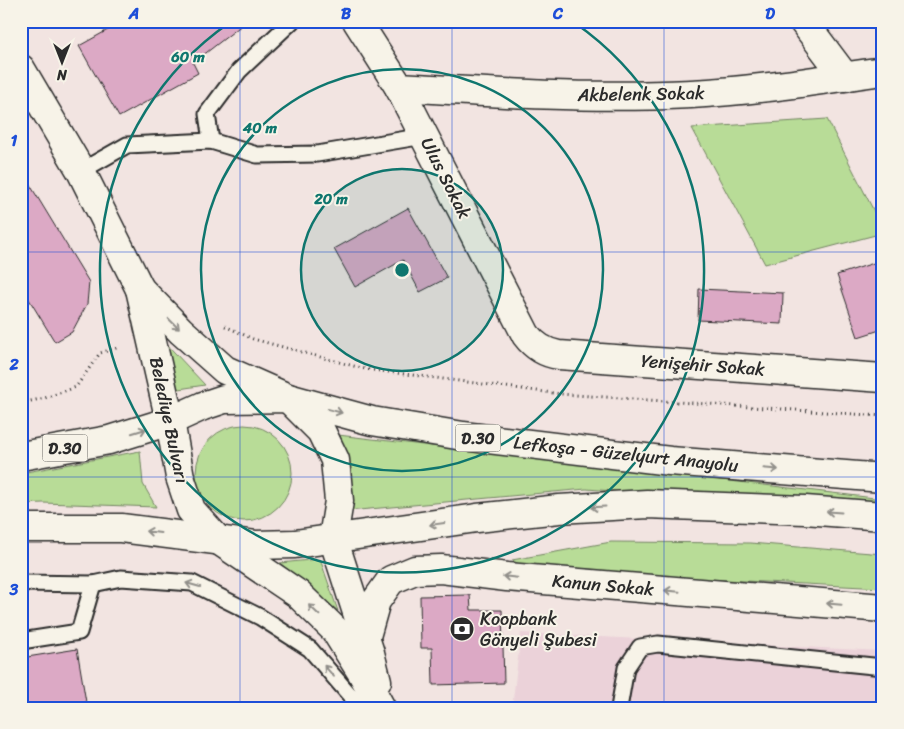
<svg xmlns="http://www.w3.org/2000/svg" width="904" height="729" font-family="Sriracha,sans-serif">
	<rect width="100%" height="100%" fill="#f2e4e1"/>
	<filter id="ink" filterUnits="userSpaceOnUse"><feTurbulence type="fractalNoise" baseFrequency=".02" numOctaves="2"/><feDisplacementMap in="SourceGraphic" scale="10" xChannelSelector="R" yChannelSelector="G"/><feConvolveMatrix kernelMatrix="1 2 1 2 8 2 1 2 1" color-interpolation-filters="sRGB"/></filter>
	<g filter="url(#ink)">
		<path fill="#ebd2d9" d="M521,633L883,651V708H512Z"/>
		<g fill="#b8dc97" stroke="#728461">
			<path d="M827,119L883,229V233L765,264L692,128Z"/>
			<path d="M144,320L205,385L166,391Z"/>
			<circle cx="244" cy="473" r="48"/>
			<path d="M338,435L883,499V514L732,499L586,489L348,511Z"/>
			<path d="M140,451L143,484L156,507L43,503L21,504V473Z"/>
			<path d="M611,542L750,543L883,554V588L529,570L512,560Z"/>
			<path d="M320,559L338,611L280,563Z"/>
		</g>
		<g fill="#dca9c5" stroke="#2b2b2b">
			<path d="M124,21H247L193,63L198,73L119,117L79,46Z"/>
			<path d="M21,170L89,282L87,304L72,332L55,342L21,286Z"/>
			<path d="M408,208L447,278L420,292L403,260L355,287L334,249Z"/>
			<path d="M883,260V329L858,337L837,275Z"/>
			<path d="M699,289L783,293L782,324L698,320Z"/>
			<path d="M470,595L471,610H502L504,683L433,685L432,648H421L420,596Z"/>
			<path d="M77,649L87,708H21V658Z"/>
		</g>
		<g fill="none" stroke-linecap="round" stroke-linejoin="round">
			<defs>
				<g id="lane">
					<path d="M211,141L207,114L239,71L292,21"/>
					<path d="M81,171L127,145L211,141L257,155L317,154L424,136"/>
					<path d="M21,583L93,584L121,578L192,583L260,617L310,649L361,708"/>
					<path d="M21,641L79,632L93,584"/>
					<path d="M619,708L626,668L640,647L658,644L883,667"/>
				</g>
				<g id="street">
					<path d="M357,21L399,87L526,335C535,347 545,353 559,355L883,378"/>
					<path d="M803,21L845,77"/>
					<path d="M399,87C496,93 593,99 691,94C755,91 819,80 883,71"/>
					<path d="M365,640L376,601L391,580L415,570L441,569L507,577L883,608"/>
				</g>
				<g id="secondary">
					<path d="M21,69L81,171L140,289L170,421L180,477L191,510L218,540L298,594L335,630L362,673L381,708"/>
					<path d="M140,289L181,331L225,370L288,398L321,431L335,460L339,501L333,538L370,653L377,681"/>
				</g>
				<g id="highway">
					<path d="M21,456L109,440L170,421L203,406L224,399L288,398L372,421L463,436L670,461L883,478"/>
					<path d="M21,528H121L255,545L295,544L477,518L559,509L647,504L805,510L883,516"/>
				</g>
			</defs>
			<use href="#lane" stroke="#2b2b2b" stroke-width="19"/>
			<use href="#street" stroke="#2b2b2b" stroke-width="31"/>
			<use href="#secondary" stroke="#2b2b2b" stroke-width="31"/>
			<use href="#highway" stroke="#2b2b2b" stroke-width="31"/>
			<g stroke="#2b2b2b" stroke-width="3" stroke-dasharray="1 4" stroke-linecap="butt">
				<path d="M225,326L253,339L365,369L561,394L883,416"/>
				<path d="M21,403L45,398L76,387L100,353L120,347"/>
			</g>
			<use href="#lane" stroke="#f7f3e8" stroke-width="15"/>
			<use href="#street" stroke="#f7f3e8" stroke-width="28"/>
			<use href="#secondary" stroke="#f7f3e8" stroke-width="28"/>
			<use href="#highway" stroke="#f7f3e8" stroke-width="28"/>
		</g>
		<defs><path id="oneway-shaft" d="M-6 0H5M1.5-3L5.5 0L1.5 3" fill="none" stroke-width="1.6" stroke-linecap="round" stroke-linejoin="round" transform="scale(1.25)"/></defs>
		<g stroke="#918f8a">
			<use href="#oneway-shaft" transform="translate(174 324) rotate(45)"/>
			<use href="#oneway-shaft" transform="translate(335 411) rotate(15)"/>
			<use href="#oneway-shaft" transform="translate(139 431) rotate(-17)"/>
			<use href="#oneway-shaft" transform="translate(771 469) rotate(5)"/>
			<use href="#oneway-shaft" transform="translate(598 507) rotate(177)"/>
			<use href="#oneway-shaft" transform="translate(834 512) rotate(-176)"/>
			<use href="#oneway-shaft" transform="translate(437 524) rotate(172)"/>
			<use href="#oneway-shaft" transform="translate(153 532) rotate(-173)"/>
			<use href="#oneway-shaft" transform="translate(510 577) rotate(-174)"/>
			<use href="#oneway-shaft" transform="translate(193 585) rotate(-164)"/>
			<use href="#oneway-shaft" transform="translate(672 591) rotate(-175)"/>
			<use href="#oneway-shaft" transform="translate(834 604) rotate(-175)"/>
			<use href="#oneway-shaft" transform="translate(314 610) rotate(-136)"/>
			<use href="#oneway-shaft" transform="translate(329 671) rotate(-131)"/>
		</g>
	</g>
	<path fill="none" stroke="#1d4ed8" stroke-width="1" stroke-opacity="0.55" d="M240,21V708M452,21V708M664,21V708M21,252H883M21,477H883"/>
	<circle cx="402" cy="270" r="101" fill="#0f766e" fill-opacity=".12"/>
	<g fill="none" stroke="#0f766e" stroke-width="2.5">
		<circle cx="402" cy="270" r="101"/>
		<circle cx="402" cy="270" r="201"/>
		<path d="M575 23A302 302 0 1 1 229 23"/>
	</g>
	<defs>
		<symbol id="bank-disc" viewBox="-11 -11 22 22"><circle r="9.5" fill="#2b2b2b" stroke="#f7f3e8"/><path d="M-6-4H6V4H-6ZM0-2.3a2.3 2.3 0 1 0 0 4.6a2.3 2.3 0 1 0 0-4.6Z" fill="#fff"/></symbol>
	</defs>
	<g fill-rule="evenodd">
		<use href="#bank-disc" x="448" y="615" width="28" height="28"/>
	</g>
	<g text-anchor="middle" stroke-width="4" stroke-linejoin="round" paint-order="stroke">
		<g fill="#f7f3e8" stroke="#686764" stroke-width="1">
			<rect x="455.5" y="424.5" width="45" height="27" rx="4"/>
			<rect x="42.5" y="434.5" width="45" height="27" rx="4"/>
		</g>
		<g font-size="16" font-weight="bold" fill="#2b2b2b">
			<text x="478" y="444">D.30</text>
			<text x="65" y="454">D.30</text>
		</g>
		<g font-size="18" fill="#2b2b2b" stroke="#f7f3e8">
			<text transform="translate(641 94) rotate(-1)" y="6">Akbelenk Sokak</text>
			<text transform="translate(446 178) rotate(63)" y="6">Ulus Sokak</text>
			<text transform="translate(703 365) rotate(4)" y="6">Yenişehir Sokak</text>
			<text transform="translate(169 420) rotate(78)" y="6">Belediye Bulvarı</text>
			<text transform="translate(626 454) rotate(6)" y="6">Lefkoşa - Güzelyurt Anayolu</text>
			<text transform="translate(603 585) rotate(5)" y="6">Kanun Sokak</text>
		</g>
		<g font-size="18" fill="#2b2b2b" stroke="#f7f3e8" text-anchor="start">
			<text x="480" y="625">Koopbank<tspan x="480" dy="21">Gönyeli Şubesi</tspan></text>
		</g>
	</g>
	<circle cx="402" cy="270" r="8" fill="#0f766e" stroke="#f7f3e8" stroke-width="2.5"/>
	<g font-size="15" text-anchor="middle" font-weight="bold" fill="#0f766e" stroke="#f7f3e8" stroke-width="4" stroke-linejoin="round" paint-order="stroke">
		<text x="188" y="62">60 m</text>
		<text x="260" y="133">40 m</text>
		<text x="331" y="204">20 m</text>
	</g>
	<rect width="904" height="729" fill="none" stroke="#f7f3e8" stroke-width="55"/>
	<g transform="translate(62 62) rotate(180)" stroke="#f7f3e8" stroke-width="4" paint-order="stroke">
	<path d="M0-4L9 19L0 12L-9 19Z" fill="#2b2b2b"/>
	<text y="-8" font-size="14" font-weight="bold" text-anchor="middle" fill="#2b2b2b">N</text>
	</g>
	<rect x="28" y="28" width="848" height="674" fill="none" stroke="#1d4ed8" stroke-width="2"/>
	<g font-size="16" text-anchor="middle" font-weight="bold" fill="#1d4ed8">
		<text x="134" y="19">A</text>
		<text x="346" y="19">B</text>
		<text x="558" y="19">C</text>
		<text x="770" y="19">D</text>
		<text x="14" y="146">1</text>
		<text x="14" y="370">2</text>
		<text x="14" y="595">3</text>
	</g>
</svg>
